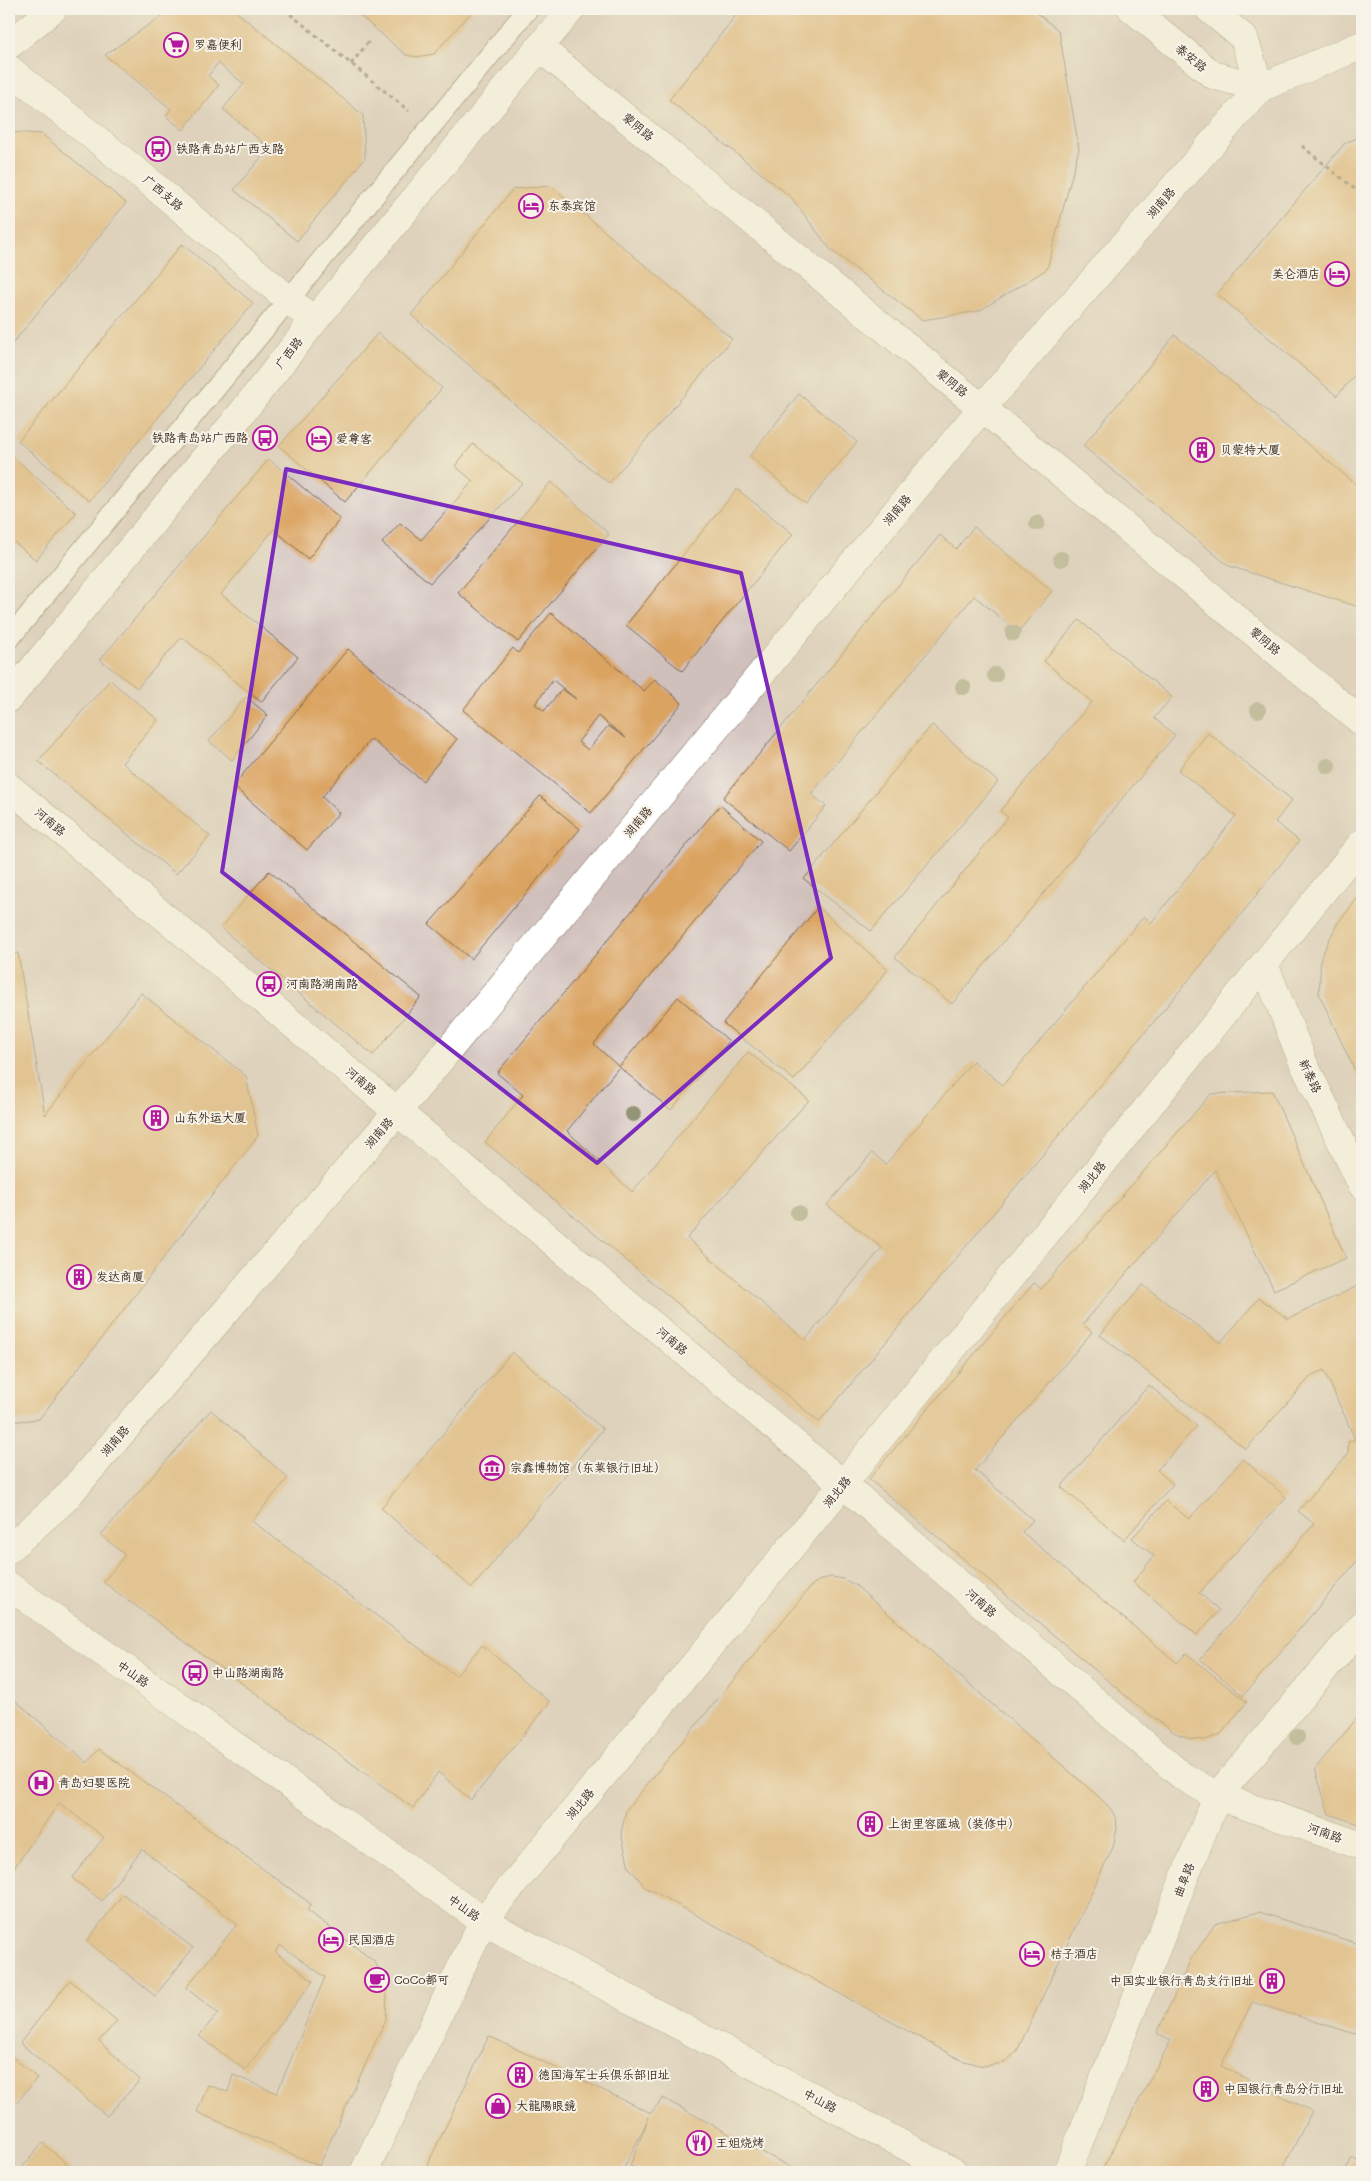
<svg xmlns="http://www.w3.org/2000/svg" width="1371" height="2181" font-family="Mali,'LXGW WenKai TC',sans-serif">
	<rect width="100%" height="100%" fill="#f7f3e8"/>
	<filter id="ink" filterUnits="userSpaceOnUse"><feTurbulence type="fractalNoise" baseFrequency=".02" numOctaves="2"/><feDisplacementMap in="SourceGraphic" scale="10" xChannelSelector="R" yChannelSelector="G"/><feConvolveMatrix kernelMatrix="1 2 1 2 8 2 1 2 1" color-interpolation-filters="sRGB"/></filter>
	<filter id="wash" filterUnits="userSpaceOnUse"><feTurbulence type="fractalNoise" baseFrequency=".0096" numOctaves="4" result="noise"/><feDisplacementMap in="SourceGraphic" scale="20" xChannelSelector="R" yChannelSelector="G"/><feGaussianBlur stdDeviation="1.12" result="paint"/><feColorMatrix in="noise" values="0 0 0 0 0 0 0 0 0 0 0 0 0 0 0 0 0 1.4 0 .05"/><feComposite in="paint" operator="in"/></filter>
	<g filter="url(#wash)">
		<rect width="100%" height="100%" fill="#e9e0bc"/>
		<rect fill="#d0c0bc" x="9" y="9" width="1353" height="2163"/>
		<g id="blocks">
			<g fill="#daa360" fill-rule="evenodd">
				<path d="M172,9H233L363,115L365,158L297,241L234,190L269,148L223,109L244,84L218,63L208,76L219,85L183,130L166,116L171,109L105,55Z"/>
				<path d="M352,9H474L434,54L416,57L406,55Z"/>
				<path d="M741,9H1032L1059,31L1079,149L1047,269L979,311L922,320L830,249L791,197L669,100Z"/>
				<path d="M9,132L42,134L126,203L9,348Z"/>
				<path d="M1362,136V366L1337,396L1217,294L1345,143Z"/>
				<path d="M551,186L732,339L609,483L571,453L411,315L513,189Z"/>
				<path d="M182,244L253,303L89,501L18,441Z"/>
				<path d="M378,333L442,388L345,502L279,446Z"/>
				<path d="M1175,335L1362,489V608L1229,566L1083,446Z"/>
				<path d="M799,394L857,442L806,504L750,456Z"/>
				<path d="M473,444L522,483L430,583L382,543L400,523L421,540L473,481L455,466Z"/>
				<path d="M9,453L76,513L36,560L9,538Z"/>
				<path d="M269,459L340,519L308,559L274,529L221,594L298,657L261,702L182,637L137,688L100,660Z"/>
				<path d="M551,482L609,534L518,642L458,593Z"/>
				<path d="M737,489L793,534L682,671L626,625Z"/>
				<path d="M974,527L1052,591L1018,632L974,596L811,794L826,806L789,851L723,798L940,535L956,549Z"/>
				<path d="M551,613L644,691L655,679L682,703L591,813L463,710L513,648L518,653ZM553,680L576,699L562,689L544,711L535,704ZM598,716L626,738L608,726L588,750L578,742Z"/>
				<path d="M1079,620L1172,697L1154,718L1175,735L952,1004L895,957L1008,817L1000,811L1092,702L1044,661Z"/>
				<path d="M348,649L457,739L423,781L371,739L322,797L339,813L307,850L233,786Z"/>
				<path d="M110,680L158,720L122,763L210,836L176,874L38,761Z"/>
				<path d="M246,697L268,715L232,760L209,741Z"/>
				<path d="M932,725L998,782L871,931L804,879Z"/>
				<path d="M1208,733L1292,800L1275,822L1299,841L1202,964L819,1422L485,1142L523,1095L497,1073L720,805L761,841L594,1044L619,1067L567,1131L632,1192L748,1052L809,1100L687,1238L805,1340L882,1248L827,1205L872,1153L886,1164L973,1061L1003,1085L1144,916L1151,923L1236,816L1178,770Z"/>
				<path d="M540,796L580,829L471,959L429,924Z"/>
				<path d="M269,871L421,997L373,1055L221,928Z"/>
				<path d="M1362,893V1086L1319,994L1321,957L1337,924Z"/>
				<path d="M818,907L888,970L794,1080L723,1023Z"/>
				<path d="M18,953L45,1115L141,993L246,1076L258,1136L39,1419L9,1422V955Z"/>
				<path d="M678,997L729,1041L671,1110L619,1067Z"/>
				<path d="M1272,1091L1346,1258L1274,1290L1215,1170L1083,1324L1092,1332L975,1470L1033,1520L1022,1532L1177,1663L1186,1653L1247,1702L1221,1734L1205,1740L1191,1739L1175,1733L1139,1707L869,1479L1034,1283L1041,1289L1211,1094Z"/>
				<path d="M1362,1284V1555L1243,1696L1200,1659L1314,1524L1298,1511L1348,1454V1442L1355,1439L1324,1370L1312,1375L1246,1449L1100,1335L1143,1285L1220,1343L1259,1298L1288,1319Z"/>
				<path d="M512,1352L603,1429L472,1588L381,1508Z"/>
				<path d="M1149,1385L1197,1426L1157,1470L1173,1484L1124,1540L1061,1487Z"/>
				<path d="M211,1410L288,1478L252,1521L456,1676L482,1645L550,1702L471,1800L438,1772L413,1808L103,1582L125,1555L101,1535Z"/>
				<path d="M1243,1459L1286,1497L1199,1593L1219,1610L1197,1635L1133,1582L1154,1556L1132,1538L1166,1501L1189,1519Z"/>
				<path d="M831,1577L843,1579L855,1585L1100,1798L1110,1808L1116,1819L1117,1828L1113,1847L1017,2051L1004,2063L983,2066L961,2060L645,1887L629,1867L621,1833L626,1810L812,1585L820,1580Z"/>
				<path d="M9,1695L87,1763L99,1749L311,1904L307,1910L375,1962L387,1989L386,2019L319,2166L197,2112L208,2085L228,2092L233,2075L277,2093L325,1977L280,1945L275,1952L313,1981L245,2070L199,2036L218,2013L186,1988L237,1924L142,1849L102,1901L72,1878L104,1837L59,1803L9,1875Z"/>
				<path d="M1362,1712V1825L1329,1814L1315,1769Z"/>
				<path d="M123,1894L193,1948L155,1996L87,1941Z"/>
				<path d="M1259,1912L1362,1945V2036L1252,2002L1221,2066L1312,2111L1281,2172H1101L1171,2040L1157,2033L1191,1959L1215,1924Z"/>
				<path d="M70,1980L117,2021L99,2041L140,2080L107,2116L20,2043Z"/>
				<path d="M489,2036L651,2113L663,2098L799,2172H645L630,2166L649,2117L622,2172H424Z"/>
				<path d="M9,2054L37,2078L9,2112Z"/>
				<path d="M43,2143L76,2172H18Z"/>
				<path d="M1352,2158L1362,2164V2172H1345Z"/>
				<path d="M206,2164L227,2172H203Z"/>
			</g>
		</g>
	</g>
	<g filter="url(#ink)">
		<use href="#blocks" fill-opacity="0" stroke="#786a55" stroke-width="1"/>
		<g fill="none" stroke-linecap="round" stroke-linejoin="round">
			<defs>
				<path id="service" d="M9,639L528,9"/>
				<path id="pedestrian" d="M9,1586L483,1921L954,2172"/>
				<g id="minor">
					<path d="M540,48L982,408L1362,722"/>
					<path d="M9,69L140,174L314,321"/>
					<path d="M1264,964L1303,1062L1362,1185"/>
					<path d="M364,2172L483,1921L843,1484L1362,843"/>
					<path d="M1067,2172L1217,1796L1362,1625"/>
				</g>
				<g id="tertiary">
					<path d="M1132,9L1213,75L1260,88L1362,45"/>
					<path d="M1209,9L1244,38L1260,88"/>
					<path d="M9,787L843,1484L1182,1776L1217,1796L1362,1846"/>
					<path d="M9,1549L65,1499L397,1112L982,408L1260,88"/>
				</g>
				<g id="secondary">
					<path d="M9,45L53,9"/>
					<path d="M9,698L241,414L314,321L571,9"/>
				</g>
			</defs>
			<use href="#service" stroke="#786a55" stroke-width="22"/>
			<use href="#pedestrian" stroke="#786a55" stroke-width="29"/>
			<use href="#minor" stroke="#786a55" stroke-width="29"/>
			<use href="#tertiary" stroke="#786a55" stroke-width="29"/>
			<use href="#secondary" stroke="#786a55" stroke-width="29"/>
			<g stroke="#786a55" stroke-width="3" stroke-dasharray="4 4" stroke-linecap="butt">
				<path d="M284,9L409,111"/>
				<path d="M351,64L370,40"/>
				<path d="M1302,146L1362,195"/>
			</g>
			<use href="#service" stroke="#fff" stroke-width="20"/>
			<use href="#pedestrian" stroke="#fff" stroke-width="28"/>
			<use href="#minor" stroke="#fff" stroke-width="28"/>
			<use href="#tertiary" stroke="#fff" stroke-width="28"/>
			<use href="#secondary" stroke="#fff" stroke-width="28"/>
		</g>
		<g fill="#949477">
			<circle cx="1037" cy="523" r="8"/>
			<circle cx="1061" cy="559" r="8"/>
			<circle cx="1013" cy="633" r="8"/>
			<circle cx="995" cy="675" r="8"/>
			<circle cx="963" cy="687" r="8"/>
			<circle cx="1258" cy="710" r="8"/>
			<circle cx="1328" cy="766" r="8"/>
			<circle cx="633" cy="1114" r="8"/>
			<circle cx="798" cy="1213" r="8"/>
			<circle cx="1297" cy="1737" r="8"/>
		</g>
	</g>
	<path d="M0 0H1371V2181H0ZM286,469L741,573L831,958L597,1163L222,872Z" fill="#e9e0bc" fill-opacity=".55" fill-rule="evenodd"/>
	<path fill="none" stroke="#7b2cbf" stroke-width="4" stroke-linejoin="round" d="M286,469L741,573L831,958L597,1163L222,872Z"/>
	<defs>
		<symbol id="supermarket-ring" viewBox="-11 -11 22 22"><circle r="9.5" fill="#f7f3e8" stroke="#b5179e" stroke-width="1.5"/><path d="M-6-5.5h2.5l.6 2H6L4.5 2H-2.5L-4.4-4H-6ZM-1.5 3.2a1.3 1.3 0 1 0 .1 0ZM3 3.2a1.3 1.3 0 1 0 .1 0Z" fill="#b5179e"/></symbol>
		<symbol id="bus-ring" viewBox="-11 -11 22 22"><circle r="9.5" fill="#f7f3e8" stroke="#b5179e" stroke-width="1.5"/><path d="M-5-6H5V4H4V6H2V4H-2V6H-4V4H-5ZM-3.5-4V0h7V-4ZM-3.5 1.2v1.5H-2V1.2ZM2 1.2v1.5H3.5V1.2Z" fill="#b5179e"/></symbol>
		<symbol id="hotel-ring" viewBox="-11 -11 22 22"><circle r="9.5" fill="#f7f3e8" stroke="#b5179e" stroke-width="1.5"/><path d="M-6-4.5h1.5V1H6V5H4.5V3h-9V5H-6ZM-4 0a1.8 1.8 0 1 1 3.6 0ZM.5 0V-2.5h3Q6-2.5 6 0Z" fill="#b5179e"/></symbol>
		<symbol id="building-ring" viewBox="-11 -11 22 22"><circle r="9.5" fill="#f7f3e8" stroke="#b5179e" stroke-width="1.5"/><path d="M-4-6H4V6H1V3H-1V6H-4ZM-2.5-4.3h1.7v1.8h-1.7ZM.8-4.3h1.7v1.8H.8ZM-2.5-1h1.7V.8h-1.7ZM.8-1h1.7V.8H.8Z" fill="#b5179e"/></symbol>
		<symbol id="museum-ring" viewBox="-11 -11 22 22"><circle r="9.5" fill="#f7f3e8" stroke="#b5179e" stroke-width="1.5"/><path d="M0-6L6-3V-2H-6V-3ZM-5-1h2V3h-2ZM-1-1h2V3h-2ZM3-1h2V3H3ZM-6 4H6V6H-6Z" fill="#b5179e"/></symbol>
		<symbol id="hospital-ring" viewBox="-11 -11 22 22"><circle r="9.5" fill="#f7f3e8" stroke="#b5179e" stroke-width="1.5"/><path d="M-5-5h3v3.5h4V-5h3V5h-3V1.5h-4V5h-3Z" fill="#b5179e"/></symbol>
		<symbol id="cafe-ring" viewBox="-11 -11 22 22"><circle r="9.5" fill="#f7f3e8" stroke="#b5179e" stroke-width="1.5"/><path d="M-5.5-4.5H6V0H3Q3 3.5 0 3.5H-2.5Q-5.5 3.5-5.5 0ZM3-3.2v2h1.7v-2ZM-6 4.5H4V6H-6Z" fill="#b5179e"/></symbol>
		<symbol id="shop-ring" viewBox="-11 -11 22 22"><circle r="9.5" fill="#f7f3e8" stroke="#b5179e" stroke-width="1.5"/><path d="M-5-2.5h2.3a2.7 3.5 0 0 1 5.4 0H5L5.5 6h-11ZM-1.5-2.5h3a1.5 2.3 0 0 0-3 0Z" fill="#b5179e"/></symbol>
		<symbol id="restaurant-ring" viewBox="-11 -11 22 22"><circle r="9.5" fill="#f7f3e8" stroke="#b5179e" stroke-width="1.5"/><path d="M-5-6h1v4h1v-4h1v4h1v-4h1v5L-1.5 .5V6h-2V.5L-5-1ZM5-6V6H3V1.5H1.5Q1.5-4 5-6Z" fill="#b5179e"/></symbol>
	</defs>
	<g fill-rule="evenodd">
		<use href="#supermarket-ring" x="162" y="31" width="28" height="28"/>
		<use href="#bus-ring" x="144" y="135" width="28" height="28"/>
		<use href="#hotel-ring" x="517" y="192" width="28" height="28"/>
		<use href="#hotel-ring" x="1323" y="260" width="28" height="28"/>
		<use href="#bus-ring" x="251" y="424" width="28" height="28"/>
		<use href="#hotel-ring" x="305" y="425" width="28" height="28"/>
		<use href="#building-ring" x="1188" y="436" width="28" height="28"/>
		<use href="#bus-ring" x="255" y="970" width="28" height="28"/>
		<use href="#building-ring" x="142" y="1104" width="28" height="28"/>
		<use href="#building-ring" x="65" y="1263" width="28" height="28"/>
		<use href="#museum-ring" x="478" y="1454" width="28" height="28"/>
		<use href="#bus-ring" x="181" y="1659" width="28" height="28"/>
		<use href="#hospital-ring" x="27" y="1769" width="28" height="28"/>
		<use href="#building-ring" x="856" y="1810" width="28" height="28"/>
		<use href="#hotel-ring" x="317" y="1926" width="28" height="28"/>
		<use href="#hotel-ring" x="1018" y="1940" width="28" height="28"/>
		<use href="#cafe-ring" x="363" y="1966" width="28" height="28"/>
		<use href="#building-ring" x="1258" y="1967" width="28" height="28"/>
		<use href="#building-ring" x="506" y="2061" width="28" height="28"/>
		<use href="#building-ring" x="1192" y="2075" width="28" height="28"/>
		<use href="#shop-ring" x="484" y="2092" width="28" height="28"/>
		<use href="#restaurant-ring" x="685" y="2129" width="28" height="28"/>
	</g>
	<g text-anchor="middle" stroke-width="4" stroke-linejoin="round" paint-order="stroke">
		<g font-size="12" fill="#3b2a1e" stroke="#f7f3e8" text-anchor="start">
			<text x="194" y="49">罗嘉便利</text>
			<text x="176" y="153">铁路青岛站广西支路</text>
			<text x="548" y="210">东泰宾馆</text>
			<text x="1320" y="278" text-anchor="end">美仑酒店</text>
			<text x="248" y="442" text-anchor="end">铁路青岛站广西路</text>
			<text x="336" y="443">爱尊客</text>
			<text x="1220" y="454">贝蒙特大厦</text>
			<text x="286" y="988">河南路湖南路</text>
			<text x="174" y="1122">山东外运大厦</text>
			<text x="96" y="1281">发达商厦</text>
			<text x="510" y="1472">宗鑫博物馆（东莱银行旧址）</text>
			<text x="212" y="1677">中山路湖南路</text>
			<text x="58" y="1787">青岛妇婴医院</text>
			<text x="888" y="1828">上街里容匯城（装修中）</text>
			<text x="348" y="1944">民国酒店</text>
			<text x="1050" y="1958">桔子酒店</text>
			<text x="394" y="1984">CoCo都可</text>
			<text x="1254" y="1985" text-anchor="end">中国实业银行青岛支行旧址</text>
			<text x="538" y="2079">德国海军士兵俱乐部旧址</text>
			<text x="1224" y="2093">中国银行青岛分行旧址</text>
			<text x="516" y="2110">大龍陽眼鏡</text>
			<text x="716" y="2147">王姐烧烤</text>
		</g>
		<g font-size="12" fill="#3b2a1e" stroke="#f7f3e8">
			<text transform="translate(1191 58) rotate(39)" y="4">泰安路</text>
			<text transform="translate(638 127) rotate(39)" y="4">蒙阴路</text>
			<text transform="translate(163 193) rotate(40)" y="4">广西支路</text>
			<text transform="translate(1161 203) rotate(-49)" y="4">湖南路</text>
			<text transform="translate(289 353) rotate(-52)" y="4">广西路</text>
			<text transform="translate(952 383) rotate(39)" y="4">蒙阴路</text>
			<text transform="translate(897 510) rotate(-50)" y="4">湖南路</text>
			<text transform="translate(1265 641) rotate(40)" y="4">蒙阴路</text>
			<text transform="translate(50 822) rotate(40)" y="4">河南路</text>
			<text transform="translate(638 822) rotate(-50)" y="4">湖南路</text>
			<text transform="translate(1310 1076) rotate(65)" y="4">新泰路</text>
			<text transform="translate(361 1081) rotate(40)" y="4">河南路</text>
			<text transform="translate(379 1133) rotate(-49)" y="4">湖南路</text>
			<text transform="translate(1092 1177) rotate(-51)" y="4">湖北路</text>
			<text transform="translate(672 1341) rotate(40)" y="4">河南路</text>
			<text transform="translate(115 1441) rotate(-49)" y="4">湖南路</text>
			<text transform="translate(837 1492) rotate(-51)" y="4">湖北路</text>
			<text transform="translate(981 1603) rotate(41)" y="4">河南路</text>
			<text transform="translate(133 1674) rotate(35)" y="4">中山路</text>
			<text transform="translate(580 1804) rotate(-50)" y="4">湖北路</text>
			<text transform="translate(1325 1833) rotate(19)" y="4">河南路</text>
			<text transform="translate(1184 1880) rotate(-68)" y="4">曲阜路</text>
			<text transform="translate(464 1908) rotate(35)" y="4">中山路</text>
			<text transform="translate(820 2101) rotate(28)" y="4">中山路</text>
		</g>
	</g>
	<rect width="1371" height="2181" fill="none" stroke="#f7f3e8" stroke-width="30"/>
</svg>
